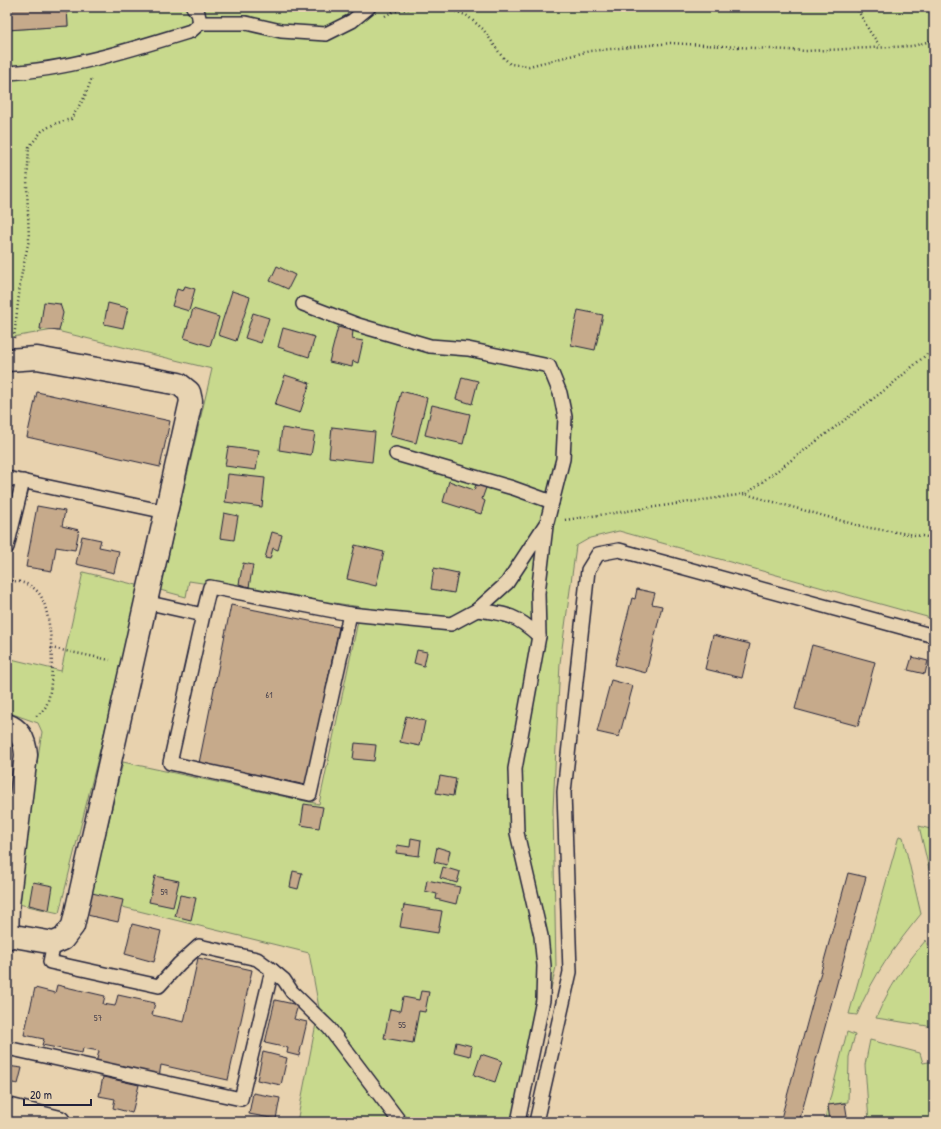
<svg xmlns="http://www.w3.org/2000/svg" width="941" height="1129" font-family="'Patrick Hand',sans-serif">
	<rect width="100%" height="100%" fill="#e8d2ae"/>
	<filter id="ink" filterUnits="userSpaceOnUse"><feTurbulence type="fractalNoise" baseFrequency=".025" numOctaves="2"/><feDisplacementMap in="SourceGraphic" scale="8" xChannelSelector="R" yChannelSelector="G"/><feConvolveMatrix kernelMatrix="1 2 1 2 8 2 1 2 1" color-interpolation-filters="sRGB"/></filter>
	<g filter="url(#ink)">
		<g fill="#c8d98d" stroke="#757e64">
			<path d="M67,7H934V619L619,531L590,538L576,546L560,663L553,810L556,967L520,1122H297L319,1008L309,953L90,899L123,762L319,804L361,607L189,581L186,597L160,590L212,369L53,330L7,338V30L68,26Z"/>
			<path d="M83,572L141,586L59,913L14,903L42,732L38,723L7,712V658L61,671Z"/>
			<path d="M919,826L934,830V891Z"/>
			<path d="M899,836L903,837L921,914C895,946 872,977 857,1015L849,1014Z"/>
			<path d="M926,940L934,969V1027L876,1018C890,986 903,967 926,940Z"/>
			<path d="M847,1032L855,1035L849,1057L848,1102L829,1105L830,1122H824Z"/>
			<path d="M870,1040L920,1053L923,1063L934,1061V1122H869L865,1065Z"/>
		</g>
		<g fill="#c6aa8b" stroke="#22223b">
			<path d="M7,7H67L68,26L7,30Z"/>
			<path d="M277,266L295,275L288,289L270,281Z"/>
			<path d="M185,286L195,289L189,311L172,306L177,289L183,291Z"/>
			<path d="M232,291L250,297L236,341L218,335Z"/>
			<path d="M44,302L60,304L63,313L59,331L40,329Z"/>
			<path d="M108,303L128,308L123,328L104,324Z"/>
			<path d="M193,309L219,317L210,346L184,338Z"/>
			<path d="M578,310L603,315L595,350L571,345Z"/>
			<path d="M253,313L269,318L261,343L245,338Z"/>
			<path d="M338,327L353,331L352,339L363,341L358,363L353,361L352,367L329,362Z"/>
			<path d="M283,328L315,337L309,357L278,347Z"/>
			<path d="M285,375L310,383L300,413L275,405Z"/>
			<path d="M462,377L478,381L472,404L456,399Z"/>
			<path d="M401,391L427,398L416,443L390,436Z"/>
			<path d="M37,392L170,421L160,467L27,437Z"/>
			<path d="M432,405L470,414L463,444L425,435Z"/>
			<path d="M332,427L375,432L372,462L329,457Z"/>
			<path d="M282,428L315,433L311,455L279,450Z"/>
			<path d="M228,447L259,451L256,470L225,466Z"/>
			<path d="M228,474L265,478L262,507L225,502Z"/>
			<path d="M449,481L474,490L477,482L487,485L482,499L485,501L481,514L443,502Z"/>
			<path d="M37,506L65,511L62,526L79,530L75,550L56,547L52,571L26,567Z"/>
			<path d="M224,513L238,516L234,540L220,538Z"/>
			<path d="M272,532L282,535L278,550L273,548L270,559L265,558Z"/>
			<path d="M82,536L101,540L99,547L119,551L114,573L76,564Z"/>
			<path d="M355,545L384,552L376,586L347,579Z"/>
			<path d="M243,563L253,565L249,587L239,584Z"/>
			<path d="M434,568L458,573L454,593L431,589Z"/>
			<path d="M637,589L655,593L652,604L662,606L646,673L615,665L632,598L635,599Z"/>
			<path d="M231,605L339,627L306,785L199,763Z"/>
			<path d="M713,635L750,644L742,678L705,669Z"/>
			<path d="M812,645L875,662L858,726L795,709Z"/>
			<path d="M417,650L427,652L424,666L414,663Z"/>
			<path d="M912,657L928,661L925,674L908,670Z"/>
			<path d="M611,680L633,686L619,737L597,732Z"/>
			<path d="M406,716L425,721L420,746L400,742Z"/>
			<path d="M355,743L376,745L374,761L353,759Z"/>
			<path d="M440,776L456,779L453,796L436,793Z"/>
			<path d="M304,804L323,807L319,828L301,825Z"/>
			<path d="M411,838L421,840L419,856L396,853L397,845L410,847Z"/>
			<path d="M437,847L450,851L447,865L434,862Z"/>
			<path d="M443,867L460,872L457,883L440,878Z"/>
			<path d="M293,871L302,873L298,889L290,887Z"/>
			<path d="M848,873L866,877L799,1122H780Z"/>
			<path d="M155,876L179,881L173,907L149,902Z"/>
			<path d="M427,880L460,887L456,904L436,899L437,894L425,891Z"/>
			<path d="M33,882L53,886L49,910L29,905Z"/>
			<path d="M92,893L123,900L118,922L87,915Z"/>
			<path d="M180,895L196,898L191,920L175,916Z"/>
			<path d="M404,905L442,911L438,933L400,927Z"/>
			<path d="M132,924L161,931L154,962L125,954Z"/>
			<path d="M198,958L252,970L228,1080L161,1065L159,1077L96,1063L99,1051L83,1048L82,1053L42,1045L44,1039L24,1035L35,988L55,993L57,985L105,996L103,1004L115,1006L118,995L155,1003L152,1015L184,1022Z"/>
			<path d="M421,991L429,992L425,1012L419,1011L413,1043L384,1038L390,1009L400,1011L403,997L419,1000Z"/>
			<path d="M275,1000L298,1005L294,1019L307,1022L299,1056L287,1053L288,1048L265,1043Z"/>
			<path d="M456,1042L472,1046L470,1056L454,1052Z"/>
			<path d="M263,1052L287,1058L281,1085L257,1080Z"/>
			<path d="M481,1054L502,1061L495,1082L474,1075Z"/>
			<path d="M7,1066L22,1068L18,1084L7,1082Z"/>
			<path d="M103,1077L139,1085L132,1113L113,1108L115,1099L99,1096Z"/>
			<path d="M253,1093L280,1098L276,1119L249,1114Z"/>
			<path d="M845,1103L848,1122H830L828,1105Z"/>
		</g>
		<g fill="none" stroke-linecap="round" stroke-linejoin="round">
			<defs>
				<g id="service">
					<path d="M200,23H246L281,31L326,34L352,21L369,7"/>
					<path d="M7,73C67,70 133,49 191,31L200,23L198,13L193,7"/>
					<path d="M303,304L358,325L430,346L468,349L549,366L560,393L565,417L563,459L547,522L507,583L477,610L451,624L350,614"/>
					<path d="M396,454L513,488L552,502"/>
					<path d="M7,478L166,512"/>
					<path d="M7,547L23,481"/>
					<path d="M145,602L203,615L210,587L350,614L310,794L170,763L203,615"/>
					<path d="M477,610C508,614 516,615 539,636"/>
					<path d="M272,970L284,980L292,992L329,1028L400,1122"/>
					<path d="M7,1048L241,1099L272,970L257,959L199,946L179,964L159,986L50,962L54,943"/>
					<path d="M518,1122L543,1000L544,966L541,936L517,833L515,769L539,636L538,593L546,526"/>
					<path d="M536,1122L570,972L564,792L588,570L598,554L619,550L934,636"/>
				</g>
				<g id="minor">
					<path d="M7,360L37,358L179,384L189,392L191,401L73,926L63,939L54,943L8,935"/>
					<path d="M7,725C21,730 25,741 26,755L8,905L7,938"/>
				</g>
				<path id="secondary" d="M7,1109L59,1122"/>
			</defs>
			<use href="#service" stroke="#22223b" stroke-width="16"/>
			<use href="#minor" stroke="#22223b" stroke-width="25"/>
			<use href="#secondary" stroke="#22223b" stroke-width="25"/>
			<g stroke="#22223b" stroke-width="2.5" stroke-dasharray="1 3" stroke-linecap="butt">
				<path d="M856,7L870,32L881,47"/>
				<path d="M385,16L392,12L413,8L445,9L466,15L483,29L501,55L510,64L529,66L590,51L671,43L805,51L913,46L934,40"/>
				<path d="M14,338L21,277L29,240L27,186L29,147L42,131L54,124L71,119L84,98L92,78"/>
				<path d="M746,494L890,386L934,348"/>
				<path d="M565,520L745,494L864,527L934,538"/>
				<path d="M7,580C20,582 28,582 38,592C53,608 56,686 46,706C44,710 39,714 35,717"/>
				<path d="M51,648L110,660"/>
			</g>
			<use href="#service" stroke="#e8d4b2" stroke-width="13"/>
			<use href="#minor" stroke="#e8d4b2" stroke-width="22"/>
			<use href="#secondary" stroke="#e8d4b2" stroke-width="22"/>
		</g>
	</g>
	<g text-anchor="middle" stroke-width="3.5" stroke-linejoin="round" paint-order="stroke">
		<g font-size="9" fill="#4b444f">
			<text x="269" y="698">61</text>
			<text x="164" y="895">59</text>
			<text x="98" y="1021">57</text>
			<text x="402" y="1028">55</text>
		</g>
	</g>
	<rect width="941" height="1129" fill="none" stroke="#e8d4b2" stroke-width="24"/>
	<rect x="12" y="12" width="917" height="1105" fill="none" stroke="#22223b" stroke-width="1.5" filter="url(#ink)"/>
	<path d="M24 1099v6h67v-6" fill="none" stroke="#22223b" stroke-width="2"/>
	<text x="30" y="1099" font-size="12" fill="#22223b" stroke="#e8d4b2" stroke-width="3" paint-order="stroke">20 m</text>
</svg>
